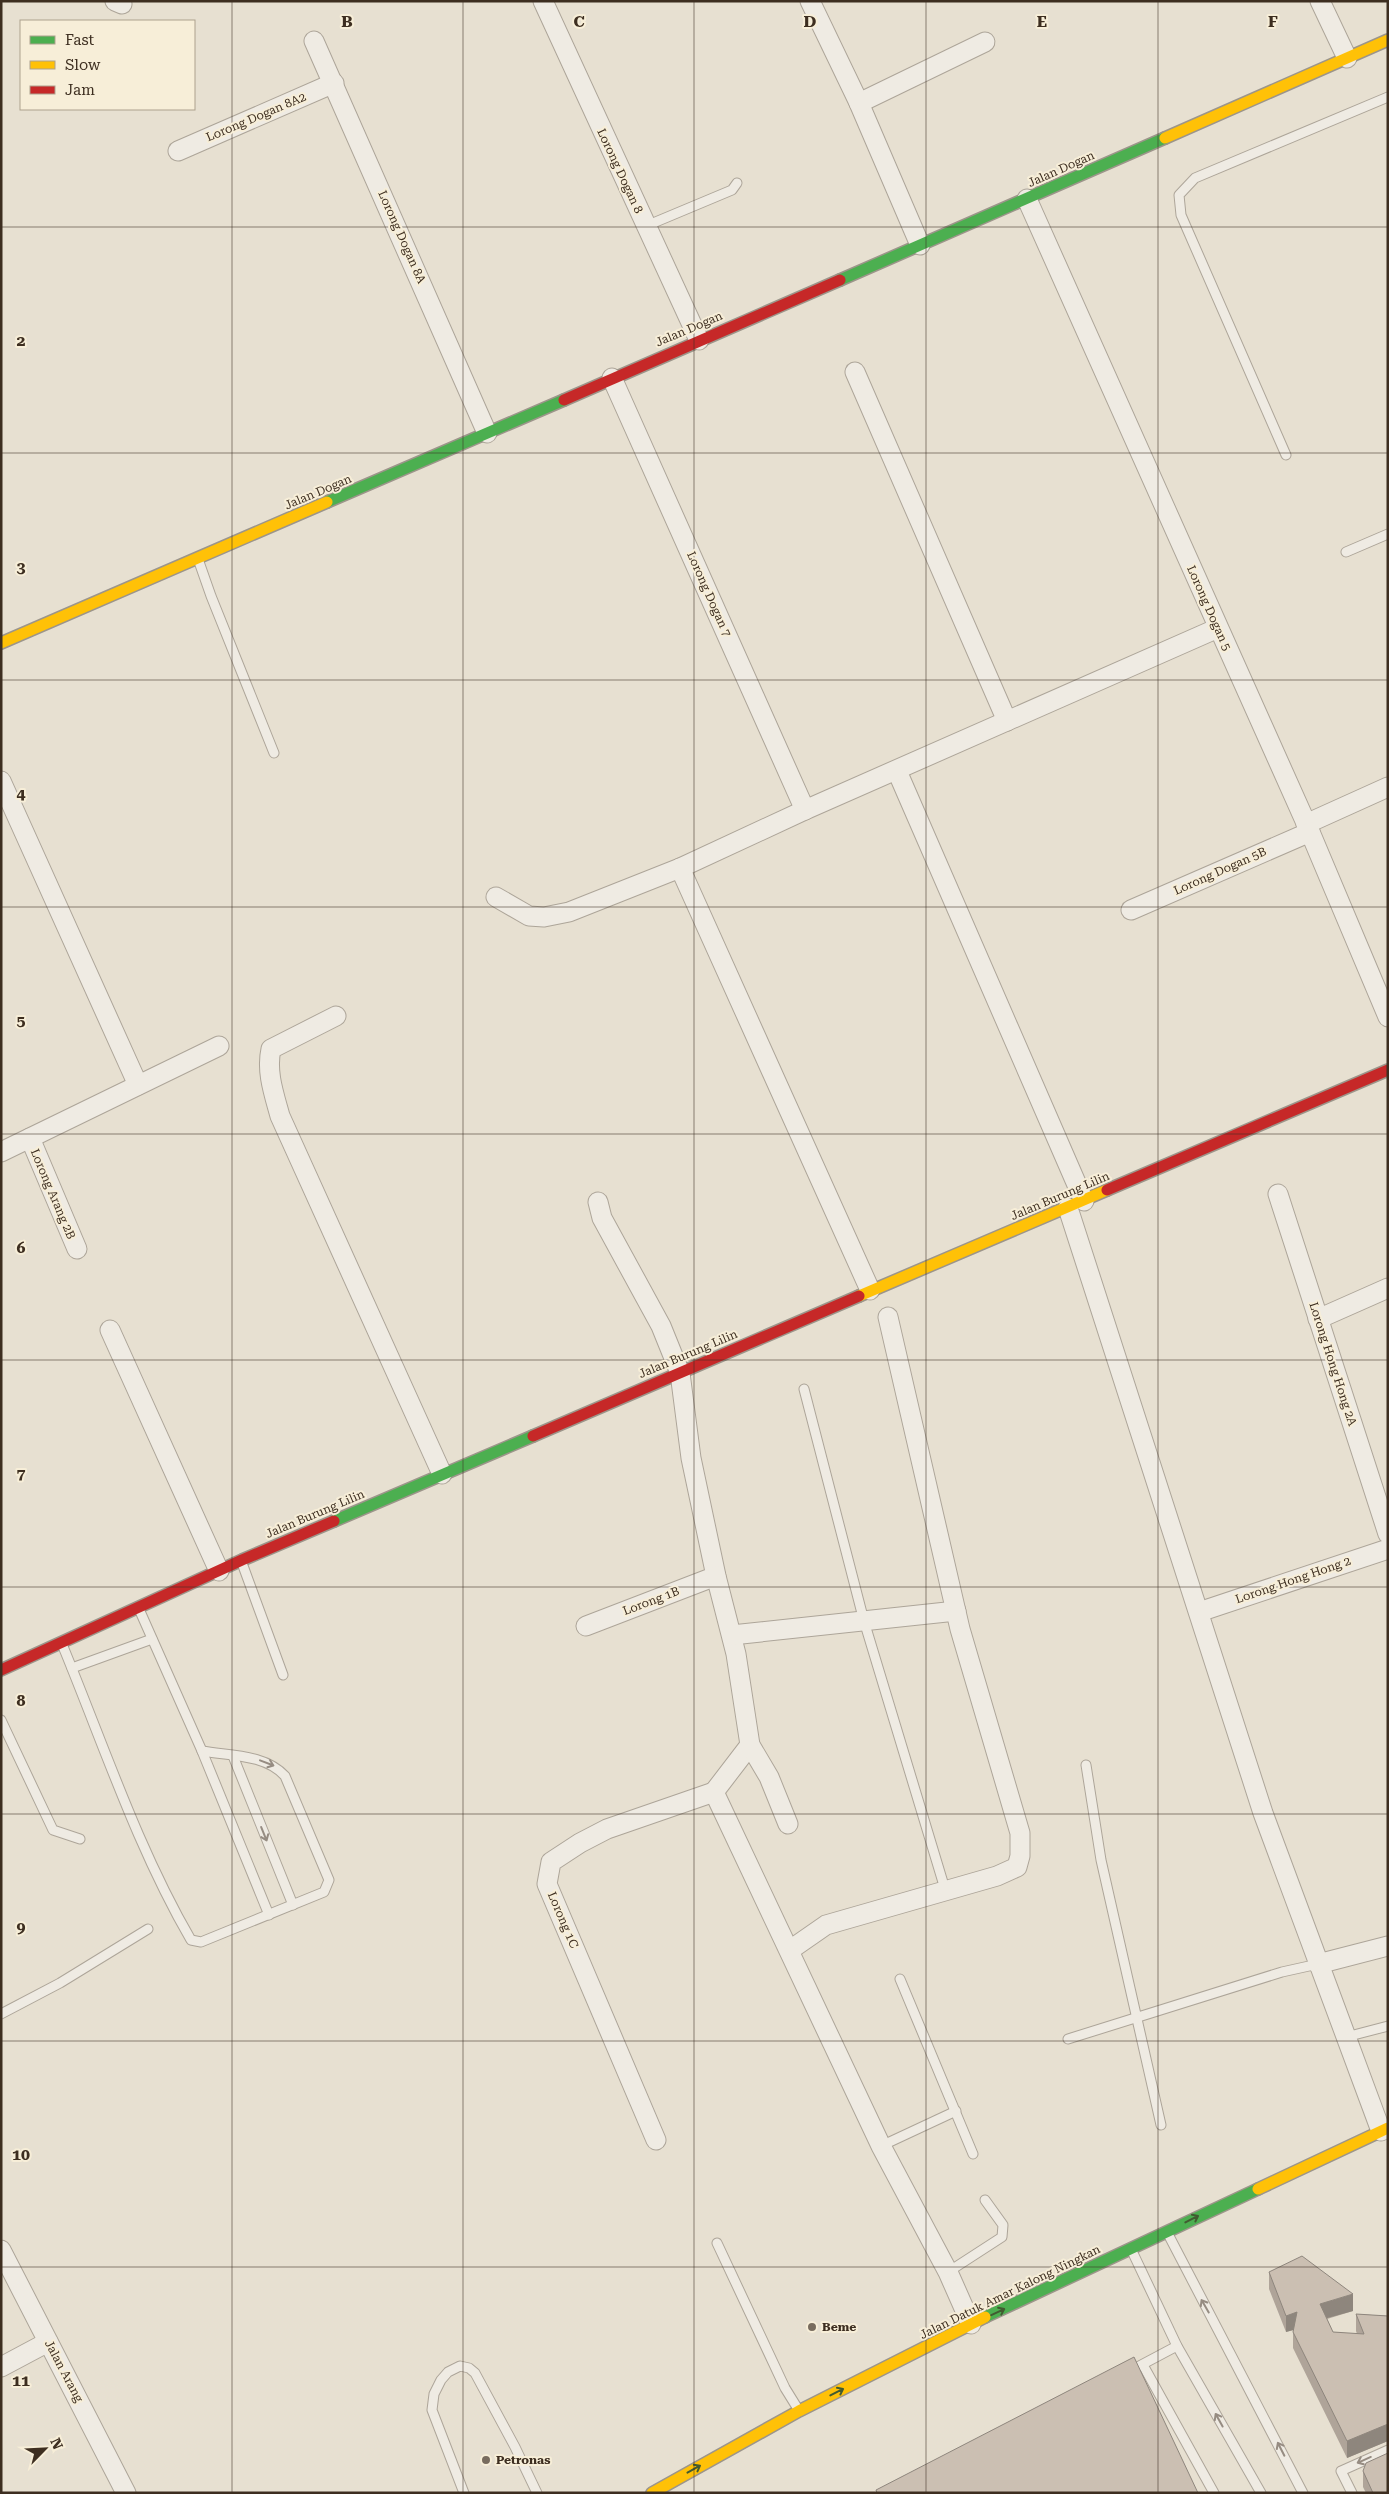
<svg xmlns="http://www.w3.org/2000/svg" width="1389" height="2494" font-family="'Roboto Serif',serif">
	<rect width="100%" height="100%" fill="#e7e0d1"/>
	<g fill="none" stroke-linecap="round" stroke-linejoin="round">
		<defs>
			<g id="lane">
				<path d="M646,226L732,190L737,183"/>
				<path d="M1286,455L1181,215L1179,195L1195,178L1388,97"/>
				<path d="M1346,552L1388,534"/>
				<path d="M198,559L211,596L274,753"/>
				<path d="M804,1389L864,1621L945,1889"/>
				<path d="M242,1563L283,1675"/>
				<path d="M139,1609L202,1751L269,1915"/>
				<path d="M62,1644C103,1743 137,1847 191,1940L201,1942L324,1892L329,1880L285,1776C265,1754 230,1756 202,1751"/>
				<path d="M72,1668L152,1639"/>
				<path d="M1,1720L53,1830L80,1839"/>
				<path d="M233,1756L293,1905"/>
				<path d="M1086,1765L1101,1860L1161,2125"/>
				<path d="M900,1979L973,2154"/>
				<path d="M1,2014L60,1983L148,1929"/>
				<path d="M1346,2037L1388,2026"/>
				<path d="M1068,2039L1282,1972L1318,1964"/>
				<path d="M881,2146L956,2111"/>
				<path d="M1168,2234L1303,2493"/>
				<path d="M717,2243L785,2388L798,2409"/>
				<path d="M1132,2251L1177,2346L1261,2493"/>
				<path d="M948,2272L1002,2237L1003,2225L985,2200"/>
				<path d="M1143,2365L1214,2493"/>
				<path d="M1128,2372L1177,2346"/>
				<path d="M464,2493L432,2410L434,2394L441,2380L448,2372L460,2366L469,2368L475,2373L515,2447L537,2493"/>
				<path d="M1352,2493L1341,2471L1388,2450"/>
			</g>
			<g id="street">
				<path d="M115,1L122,4"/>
				<path d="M543,1L699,340"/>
				<path d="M810,1L859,103L920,245"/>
				<path d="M1320,1L1347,58"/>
				<path d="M314,41L487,433"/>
				<path d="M859,103L985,42"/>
				<path d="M178,151L334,83"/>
				<path d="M1027,199L1310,832L1388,1017"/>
				<path d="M855,372L1007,721"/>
				<path d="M612,378L805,810"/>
				<path d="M897,771L1084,1201"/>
				<path d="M1,781L138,1085"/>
				<path d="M1306,824L1388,787"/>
				<path d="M680,868L870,1290"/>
				<path d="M496,897L529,916L544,917L569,912L680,868L805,810L1218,628"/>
				<path d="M1131,910L1310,832"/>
				<path d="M336,1016L271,1049C266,1072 274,1094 280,1116L442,1474"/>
				<path d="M30,1138L77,1249"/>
				<path d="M1,1152L219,1046"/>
				<path d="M1278,1194L1388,1534"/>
				<path d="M598,1202L602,1218L661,1326L680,1373L691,1458L716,1576L736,1654L750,1745L714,1792"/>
				<path d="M1068,1208L1263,1813L1381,2131"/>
				<path d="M1318,1319L1388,1288"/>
				<path d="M110,1330L219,1571"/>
				<path d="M1199,1612L1388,1549"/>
				<path d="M586,1626L716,1576"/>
				<path d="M732,1635L956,1611"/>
				<path d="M750,1745L769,1777L788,1824"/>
				<path d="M714,1792L881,2146L948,2272L971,2324"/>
				<path d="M790,1950L826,1925L997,1876L1017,1867L1020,1856V1833L960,1629L888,1317"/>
				<path d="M1318,1964L1388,1946"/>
				<path d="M656,2140L547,1884L551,1862L580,1843L607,1829L714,1792"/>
				<path d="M1,2250L126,2493"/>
				<path d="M1,2367L48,2342"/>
			</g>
			<g id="fast">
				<path d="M840,280L1165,138"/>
				<path d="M327,502L564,400"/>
				<path d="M334,1521L533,1436"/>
				<path d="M985,2317L1258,2189"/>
			</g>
			<g id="slow">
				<path d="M1165,138L1388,40"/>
				<path d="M1,643L327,502"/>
				<path d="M859,1296L1107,1190"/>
				<path d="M1258,2189L1388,2128"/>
				<path d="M652,2493L799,2411L985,2317"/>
			</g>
			<g id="jam">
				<path d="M564,400L840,280"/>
				<path d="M1107,1190L1388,1070"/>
				<path d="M533,1436L859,1296"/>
				<path d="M1,1670L242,1560L334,1521"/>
			</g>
		</defs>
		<use href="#lane" stroke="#ada599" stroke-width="11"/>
		<use href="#street" stroke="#ada599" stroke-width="21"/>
		<use href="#fast" stroke="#9c958a" stroke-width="14"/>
		<use href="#slow" stroke="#9c958a" stroke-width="14"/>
		<use href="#jam" stroke="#9c958a" stroke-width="14"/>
		<use href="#lane" stroke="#efebe3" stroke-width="9"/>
		<use href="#street" stroke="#efebe3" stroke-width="19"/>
		<use href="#fast" stroke="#4caf50" stroke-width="11"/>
		<use href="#slow" stroke="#ffc107" stroke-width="11"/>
		<use href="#jam" stroke="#c62828" stroke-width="11"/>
	</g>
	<g fill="#afa499">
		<path d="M1269,2272L1353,2311L1327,2319L1333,2332L1357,2334L1356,2331V2314L1388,2316V2441L1347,2458L1293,2348V2330L1286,2332L1269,2289Z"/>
		<path d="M1363,2471L1388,2493H1366L1363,2487Z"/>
	</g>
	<g fill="#8e867d">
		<path d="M1353,2294V2311L1320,2320V2304Z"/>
		<path d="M1297,2312V2329L1286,2332V2316Z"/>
		<path d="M1388,2424V2441L1347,2458V2441Z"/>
	</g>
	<g fill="#cbbfb2" stroke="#8e867d">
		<path d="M1302,2256L1353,2294L1320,2304L1333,2332L1364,2334L1356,2314L1388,2316V2424L1347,2441L1293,2332L1297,2312L1286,2316L1269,2272Z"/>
		<path d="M1134,2357L1198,2493H877L876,2490Z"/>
		<path d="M1388,2453V2493H1373L1363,2471L1366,2463Z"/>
	</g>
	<defs><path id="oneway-shaft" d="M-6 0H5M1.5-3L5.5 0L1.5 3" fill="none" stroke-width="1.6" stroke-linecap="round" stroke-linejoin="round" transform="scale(1.25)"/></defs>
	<g stroke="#968c82">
		<use href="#oneway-shaft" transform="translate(267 1763) rotate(21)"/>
		<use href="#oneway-shaft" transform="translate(264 1834) rotate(68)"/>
		<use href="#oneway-shaft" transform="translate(1205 2306) rotate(-120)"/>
		<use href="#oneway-shaft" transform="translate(1219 2420) rotate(-119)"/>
		<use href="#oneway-shaft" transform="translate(1281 2449) rotate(-117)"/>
		<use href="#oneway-shaft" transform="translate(1364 2460) rotate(156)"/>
	</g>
	<g stroke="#425b31">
		<use href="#oneway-shaft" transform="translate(1192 2219) rotate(-27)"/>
		<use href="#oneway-shaft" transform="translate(998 2312) rotate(-25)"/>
		<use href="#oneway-shaft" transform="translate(837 2392) rotate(-27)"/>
		<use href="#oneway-shaft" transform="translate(694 2469) rotate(-29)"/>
	</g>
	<path fill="none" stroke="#3d2e20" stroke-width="1" stroke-opacity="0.55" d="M232,1V2493M463,1V2493M694,1V2493M926,1V2493M1158,1V2493M1,227H1388M1,453H1388M1,680H1388M1,907H1388M1,1134H1388M1,1360H1388M1,1587H1388M1,1814H1388M1,2041H1388M1,2267H1388"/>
	<g fill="#786c5e" stroke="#f7eed8" stroke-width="2">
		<circle cx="812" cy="2327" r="5"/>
		<circle cx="486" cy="2460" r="5"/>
	</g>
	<g text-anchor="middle" stroke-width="4" stroke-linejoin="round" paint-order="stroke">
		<g font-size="12" fill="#3d2e20" stroke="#f7eed8">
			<text transform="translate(256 117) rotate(-23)" y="4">Lorong Dogan 8A2</text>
			<text transform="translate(1061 169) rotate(-24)" y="4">Jalan Dogan</text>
			<text transform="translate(620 171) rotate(65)" y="4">Lorong Dogan 8</text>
			<text transform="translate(402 237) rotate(66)" y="4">Lorong Dogan 8A</text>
			<text transform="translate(689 329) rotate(-23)" y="4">Jalan Dogan</text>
			<text transform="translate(318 492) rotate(-23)" y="4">Jalan Dogan</text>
			<text transform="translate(709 594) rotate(66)" y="4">Lorong Dogan 7</text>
			<text transform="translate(1209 608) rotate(66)" y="4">Lorong Dogan 5</text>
			<text transform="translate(1220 871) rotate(-24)" y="4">Lorong Dogan 5B</text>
			<text transform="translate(53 1194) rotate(67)" y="4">Lorong Arang 2B</text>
			<text transform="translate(1060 1196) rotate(-23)" y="4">Jalan Burung Lilin</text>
			<text transform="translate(688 1354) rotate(-23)" y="4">Jalan Burung Lilin</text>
			<text transform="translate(1333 1364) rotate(72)" y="4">Lorong Hong Hong 2A</text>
			<text transform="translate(315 1514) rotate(-23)" y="4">Jalan Burung Lilin</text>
			<text transform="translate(1293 1580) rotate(-19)" y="4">Lorong Hong Hong 2</text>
			<text transform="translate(651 1601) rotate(-21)" y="4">Lorong 1B</text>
			<text transform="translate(563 1920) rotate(67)" y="4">Lorong 1C</text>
			<text transform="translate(1010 2292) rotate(-26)" y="4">Jalan Datuk Amar Kalong Ningkan</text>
			<text transform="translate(64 2371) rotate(62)" y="4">Jalan Arang</text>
		</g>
		<g font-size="12" font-weight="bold" fill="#3d2e20" stroke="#f7eed8" text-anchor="start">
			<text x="822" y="2331">Beme</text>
			<text x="496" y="2464">Petronas</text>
		</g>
	</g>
	<g font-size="16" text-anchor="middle" font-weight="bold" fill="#3d2e20" stroke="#f7eed8" stroke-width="4" stroke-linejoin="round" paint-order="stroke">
		<text x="347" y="27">B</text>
		<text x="579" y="27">C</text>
		<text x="810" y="27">D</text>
		<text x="1042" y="27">E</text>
		<text x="1273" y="27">F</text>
		<text x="21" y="346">2</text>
		<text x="21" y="573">3</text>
		<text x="21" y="799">4</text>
		<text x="21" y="1026">5</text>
		<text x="21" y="1253">6</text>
		<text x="21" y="1479">7</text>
		<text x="21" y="1706">8</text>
		<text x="21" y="1933">9</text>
		<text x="21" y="2160">10</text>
		<text x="21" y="2386">11</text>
	</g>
	<rect width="1389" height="2494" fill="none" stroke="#3d2e20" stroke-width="5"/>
	<rect x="20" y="20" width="175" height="90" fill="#f7eed8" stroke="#ada18e"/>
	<rect x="30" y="36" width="25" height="8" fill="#4caf50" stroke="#ada18e"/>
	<text x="65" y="45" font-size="15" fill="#3d2e20">Fast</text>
	<rect x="30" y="61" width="25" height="8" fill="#ffc107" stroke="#ada18e"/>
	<text x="65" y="70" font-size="15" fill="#3d2e20">Slow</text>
	<rect x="30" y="86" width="25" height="8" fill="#c62828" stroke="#ada18e"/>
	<text x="65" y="95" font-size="15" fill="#3d2e20">Jam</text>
	<g transform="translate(45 2449) rotate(66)" stroke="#f7eed8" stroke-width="4" paint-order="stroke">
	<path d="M0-4L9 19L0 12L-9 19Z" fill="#3d2e20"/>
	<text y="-8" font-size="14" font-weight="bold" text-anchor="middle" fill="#3d2e20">N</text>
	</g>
</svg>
